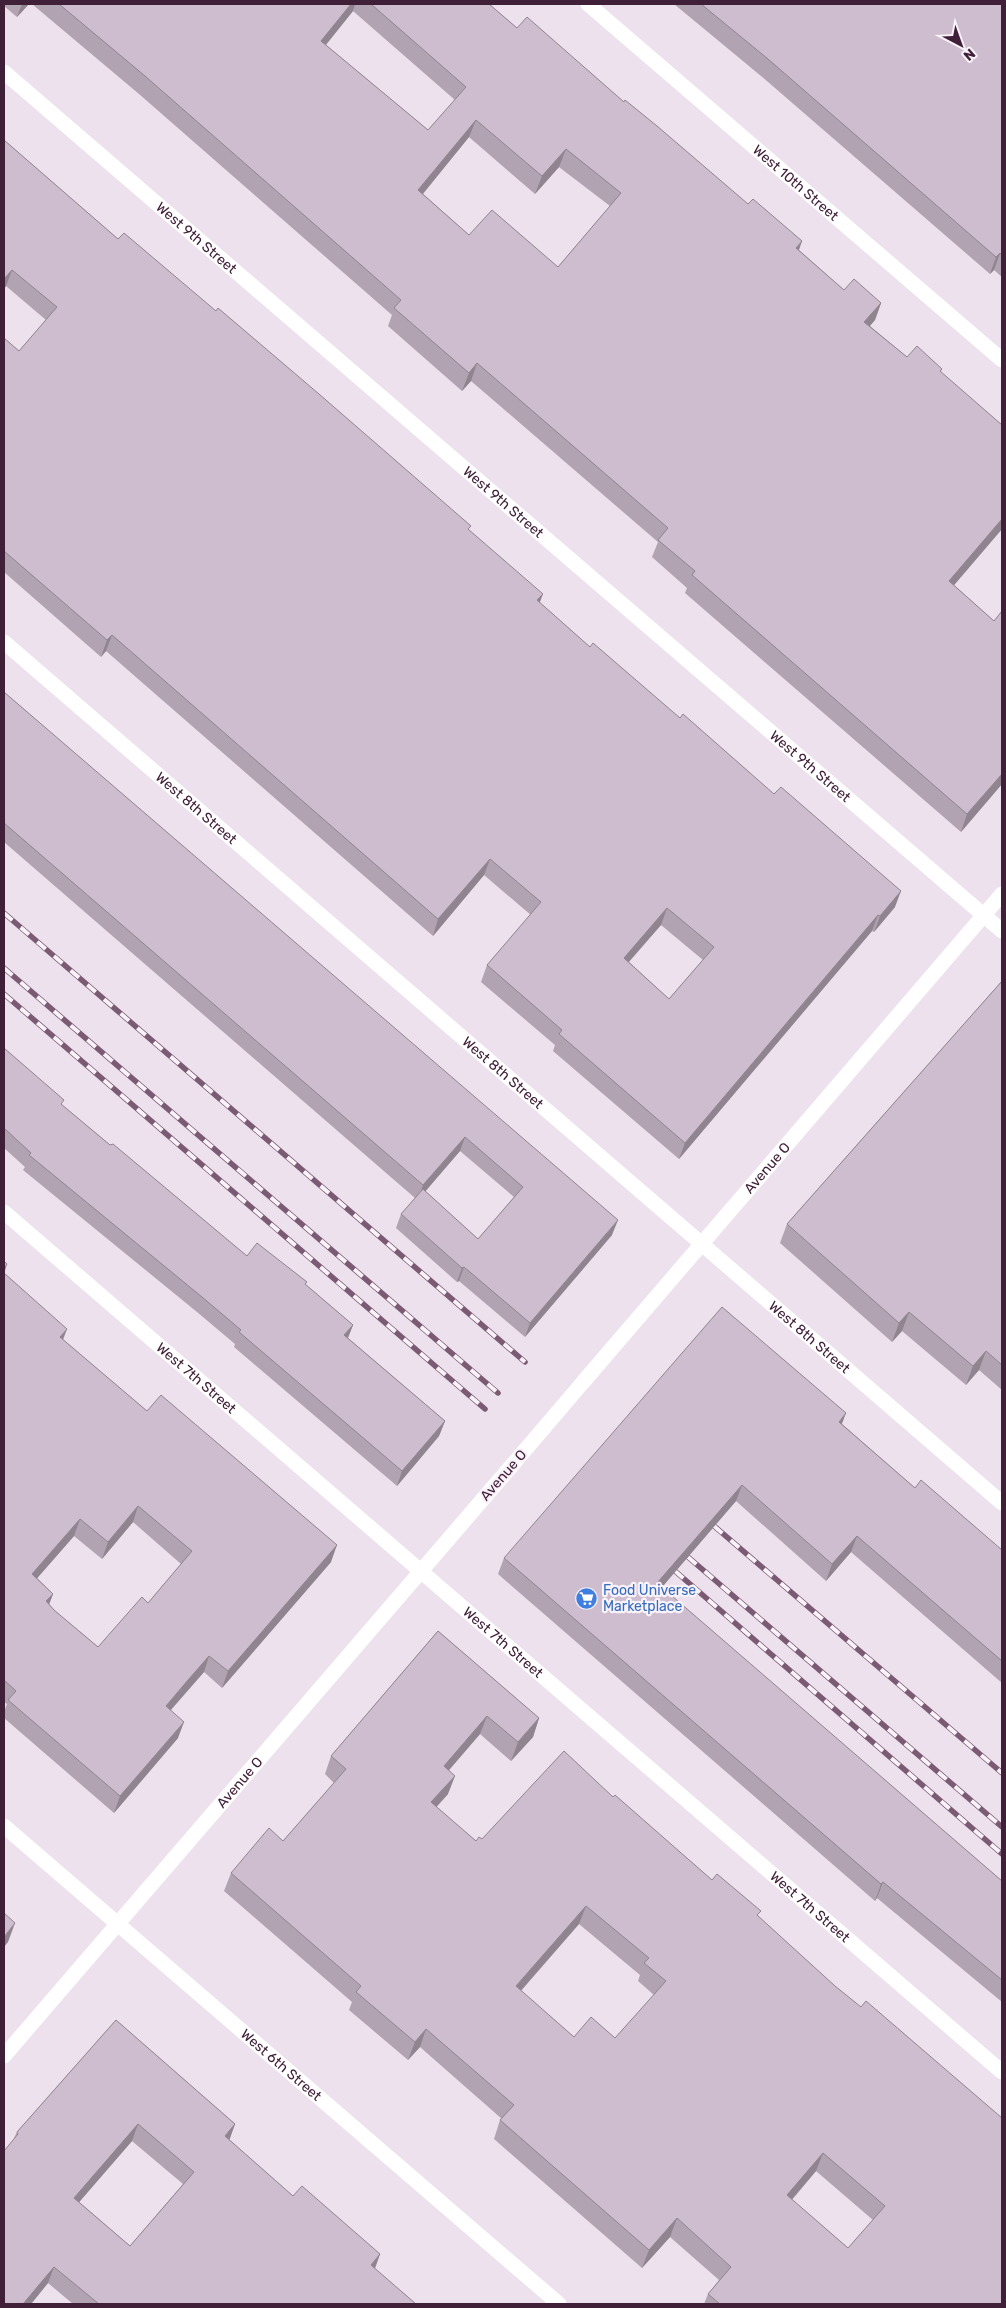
<svg xmlns="http://www.w3.org/2000/svg" width="1006" height="2308" font-family="Rubik,sans-serif">
	<rect width="100%" height="100%" fill="#ede1ed"/>
	<g fill="none" stroke-linecap="round" stroke-linejoin="round">
		<g stroke="#fff" stroke-width="15">
			<path id="s1" d="M588,4L1002,360"/>
			<path id="s2" d="M4,72L1002,931"/>
			<path id="s3" d="M4,642L1002,1503"/>
			<path id="s4" d="M4,1212L1002,2072"/>
			<path id="s5" d="M584,1381L1002,894"/>
			<path id="s6" d="M4,1826L559,2304"/>
			<path id="s7" d="M4,2056L514,1463"/>
		</g>
		<defs>
			<g id="rail">
				<path d="M4,913L525,1362"/>
				<path d="M4,968L498,1393"/>
				<path d="M4,994L485,1409"/>
				<path d="M714,1526L1002,1773"/>
				<path d="M688,1557L1002,1827"/>
				<path d="M675,1571L1002,1854"/>
			</g>
		</defs>
		<use href="#rail" stroke="#7b5a74" stroke-width="5.5"/>
		<use href="#rail" stroke="#f9f2f9" stroke-width="4" stroke-dasharray="11" stroke-linecap="butt"/>
		<path stroke="#fff" stroke-width="15" d="M514,1463L584,1381"/>
	</g>
	<g fill="#b1a3b1" fill-rule="evenodd">
		<path d="M4,4H29L17,17L4,6Z"/>
		<path d="M32,4H489L517,28L624,102L799,250L844,290L881,303L875,320L870,326L907,357L942,369L941,371L1002,529L954,585L994,621L1002,611V784L961,832L685,593L687,588L652,557L658,542L471,381L462,391L388,326L392,315L139,94ZM353,11L455,100L428,130L326,45ZM469,137L535,194L559,167L610,206L558,267L469,235L423,194Z"/>
		<path d="M674,4H1002V277L994,270L990,274L761,76Z"/>
		<path d="M4,140L118,239L469,530L539,602L590,647L895,907L874,932L872,931L679,1159L553,1051L555,1045L481,982L487,965L531,915L484,875L433,936L106,651L101,657L4,572V338L19,351L46,320L6,286L4,289ZM661,925L703,960L669,999L629,962Z"/>
		<path d="M4,692L612,1235L525,1337L459,1281L457,1282L396,1228L401,1214L415,1198L4,842ZM460,1151L514,1197L478,1239L425,1191Z"/>
		<path d="M1002,981V1390L979,1370L966,1385L902,1331L892,1342L780,1243L787,1224Z"/>
		<path d="M4,1048L62,1105L110,1145L247,1256L306,1285L353,1325L348,1338L445,1421L439,1436L397,1486L234,1347L235,1344L197,1312L23,1170L25,1167L4,1148Z"/>
		<path d="M4,1261V1274L63,1340L147,1411L331,1562L222,1688L204,1672L171,1710L178,1738L114,1813L4,1718V1712L7,1704L4,1702ZM133,1522L181,1564L148,1603L98,1647L54,1610L49,1604L53,1594L37,1578L74,1536L102,1559Z"/>
		<path d="M842,1424L915,1488L1002,1550V1683L851,1552L826,1581L736,1501L661,1588L1002,1881V2002L877,1898L875,1901L498,1574L504,1558Z"/>
		<path d="M438,1631L539,1718L533,1737L511,1761L480,1734L449,1770L448,1794L436,1807L476,1841L613,1797L712,1880L758,1917L1002,2304H704L708,2294L719,2280L670,2237L642,2268L494,2139L500,2120L502,2119L420,2047L408,2060L349,2010L352,2002L224,1891L231,1873L283,1841L334,1783L325,1774L331,1756ZM579,1924L640,1975L638,1981L654,1995L615,2038L574,2037L521,1991ZM816,2171L873,2220L848,2248L792,2200Z"/>
		<path d="M116,2020L235,2124L229,2140L293,2196L380,2254L375,2269L416,2304H73L48,2283L31,2304H4L14,2138L17,2132ZM132,2141L183,2184L130,2246L79,2202Z"/>
	</g>
	<g fill="#908490">
		<path d="M22,4H29L17,17Z"/>
		<path d="M351,4H355L353,11L315,58L321,41Z"/>
		<path d="M476,120L469,137L412,207L418,190Z"/>
		<path d="M566,149L559,167L535,194L542,176Z"/>
		<path d="M802,241L796,259V248Z"/>
		<path d="M1000,253L994,270L990,274L996,257Z"/>
		<path d="M12,270L6,286L4,289V279Z"/>
		<path d="M881,303L875,320L858,339L864,322Z"/>
		<path d="M477,363L471,381L462,391L469,373Z"/>
		<path d="M1002,519V529L943,598L949,581Z"/>
		<path d="M543,594L537,610V600Z"/>
		<path d="M112,635L106,651L101,657L107,640Z"/>
		<path d="M1002,774V784L961,832L967,814Z"/>
		<path d="M490,859L484,875L433,936L438,919Z"/>
		<path d="M901,891L895,907L874,932L880,916Z"/>
		<path d="M667,908L661,925L618,974L624,958Z"/>
		<path d="M878,915L872,931L679,1159L685,1143Z"/>
		<path d="M465,1137L460,1151L418,1200L423,1185Z"/>
		<path d="M618,1220L612,1235L525,1337L530,1323Z"/>
		<path d="M7,1264L4,1274V1269Z"/>
		<path d="M464,1267L459,1281L457,1282L462,1268Z"/>
		<path d="M909,1312L902,1331L892,1342L899,1323Z"/>
		<path d="M353,1325L347,1340L344,1335Z"/>
		<path d="M67,1329L61,1345L60,1337Z"/>
		<path d="M986,1351L979,1370L966,1385L973,1366Z"/>
		<path d="M846,1413L840,1429L839,1422Z"/>
		<path d="M445,1421L439,1436L397,1486L402,1471Z"/>
		<path d="M742,1485L736,1501L651,1600L657,1583Z"/>
		<path d="M138,1506L133,1522L102,1559L108,1542Z"/>
		<path d="M80,1519L74,1536L26,1591L32,1574Z"/>
		<path d="M857,1536L851,1552L826,1581L832,1564Z"/>
		<path d="M337,1545L331,1562L222,1688L228,1671Z"/>
		<path d="M53,1594L47,1610L46,1601Z"/>
		<path d="M209,1656L204,1672L160,1722L166,1706Z"/>
		<path d="M487,1716L480,1734L437,1784L444,1766Z"/>
		<path d="M539,1718L533,1737L511,1761L518,1742Z"/>
		<path d="M184,1722L178,1738L114,1813L120,1796Z"/>
		<path d="M455,1776L448,1794L424,1821L431,1802Z"/>
		<path d="M883,1882L877,1898L875,1901L881,1884Z"/>
		<path d="M586,1906L579,1924L509,2004L516,1986Z"/>
		<path d="M15,1923L8,1942L4,1947V1937Z"/>
		<path d="M426,2029L420,2047L408,2060L415,2042Z"/>
		<path d="M138,2124L132,2141L68,2215L74,2198Z"/>
		<path d="M235,2124L229,2141L225,2136Z"/>
		<path d="M823,2153L816,2171L780,2213L787,2195Z"/>
		<path d="M677,2218L670,2237L642,2268L649,2250Z"/>
		<path d="M380,2254L374,2270L371,2265Z"/>
		<path d="M54,2267L48,2283L31,2304H23Z"/>
	</g>
	<g fill="#cebdce" stroke="#908490" fill-rule="evenodd">
		<path d="M59,4H351L321,41L428,130L466,87L371,4H489L517,28L527,17L624,102L625,100L657,126L748,204L753,199L802,241L796,248L844,290L854,279L881,303L864,322L907,357L917,346L942,369L940,371L1002,425V519L949,581L994,621L1002,611V774L967,814L692,575L695,571L658,540L668,528L477,363L469,373L394,308L401,300L145,76ZM476,120L542,176L566,149L621,193L558,267L492,210L469,235L418,190Z"/>
		<path d="M701,4H1002V255L1000,253L996,257L768,59Z"/>
		<path d="M4,140L118,239L124,233L216,311L218,308L319,394L471,526L468,529L543,594L537,600L590,647L593,643L680,718L683,714L774,794L781,787L901,891L880,916L878,915L685,1143L559,1034L562,1030L487,965L541,902L490,859L438,919L112,635L107,640L4,551V338L19,351L57,307L12,270L4,279ZM667,908L714,947L669,999L624,958Z"/>
		<path d="M4,692L618,1220L530,1323L464,1267L462,1268L401,1214L423,1189L478,1239L523,1187L465,1137L423,1185L4,823Z"/>
		<path d="M1002,981V1365L986,1351L973,1366L909,1312L899,1323L787,1224Z"/>
		<path d="M4,1048L64,1100L61,1104L110,1145L113,1144L247,1256L257,1243L307,1282L305,1284L353,1325L344,1335L445,1421L402,1471L239,1332L241,1330L202,1297L29,1155L31,1153L4,1128Z"/>
		<path d="M4,1261L7,1264L4,1269Z"/>
		<path d="M4,1273L67,1329L60,1337L147,1411L161,1395L337,1545L228,1671L209,1656L188,1680L166,1706L184,1722L120,1796L8,1700L16,1691L4,1680ZM138,1506L192,1551L148,1603L142,1597L98,1647L54,1610L46,1601L53,1594L32,1574L80,1519L108,1542Z"/>
		<path d="M722,1307L846,1413L839,1422L915,1488L921,1480L1002,1550V1661L857,1536L832,1564L742,1485L657,1583L1002,1881V1980L883,1882L881,1884L504,1558Z"/>
		<path d="M438,1631L539,1718L518,1742L487,1716L444,1766L455,1776L431,1802L476,1841L479,1837L482,1839L564,1751L613,1797L615,1795L712,1880L717,1874L761,1911L757,1915L835,1986L861,2007L866,2001L1002,2118V2304H720L708,2294L731,2267L677,2218L649,2250L500,2120L514,2105L426,2029L415,2042L356,1992L361,1986L231,1873L269,1828L283,1841L346,1769L331,1756ZM586,1906L649,1958L644,1963L666,1981L615,2038L591,2017L574,2037L516,1986ZM823,2153L885,2206L848,2248L787,2195Z"/>
		<path d="M4,1913L15,1923L4,1937Z"/>
		<path d="M116,2020L235,2124L225,2136L293,2196L302,2186L380,2254L371,2265L416,2304H99L54,2267L23,2304H4V2151L18,2134L17,2132ZM138,2124L194,2172L130,2246L74,2198Z"/>
	</g>
	<defs>
		<symbol id="supermarket-disc" viewBox="-11 -11 22 22"><circle r="9.5" fill="#3f7fe0" stroke="#f9f2f9"/><path d="M-6-5.5h2.5l.6 2H6L4.5 2H-2.5L-4.4-4H-6ZM-1.5 3.2a1.3 1.3 0 1 0 .1 0ZM3 3.2a1.3 1.3 0 1 0 .1 0Z" fill="#fff"/></symbol>
	</defs>
	<g fill-rule="evenodd">
		<use href="#supermarket-disc" x="574" y="1586" width="25" height="25"/>
	</g>
	<g text-anchor="middle" stroke-width="4.5" stroke-linejoin="round" paint-order="stroke">
		<g font-size="14" fill="#402039" stroke="#f9f2f9">
			<text dy="5" stroke="none"><textPath href="#s1" startOffset="274">West 10th Street</textPath></text>
			<text dy="5" stroke="none"><textPath href="#s2" startOffset="254">West 9th Street</textPath></text>
			<text dy="5" stroke="none"><textPath href="#s2" startOffset="659">West 9th Street</textPath></text>
			<text dy="5" stroke="none"><textPath href="#s2" startOffset="1064">West 9th Street</textPath></text>
			<text dy="5" stroke="none"><textPath href="#s3" startOffset="254">West 8th Street</textPath></text>
			<text dy="5" stroke="none"><textPath href="#s3" startOffset="659">West 8th Street</textPath></text>
			<text dy="5" stroke="none"><textPath href="#s5" startOffset="281">Avenue O</textPath></text>
			<text dy="5" stroke="none"><textPath href="#s3" startOffset="1064">West 8th Street</textPath></text>
			<text dy="5" stroke="none"><textPath href="#s4" startOffset="254">West 7th Street</textPath></text>
			<text transform="translate(503 1475) rotate(-49)" y="5">Avenue O</text>
			<text dy="5" stroke="none"><textPath href="#s4" startOffset="659">West 7th Street</textPath></text>
			<text dy="5" stroke="none"><textPath href="#s7" startOffset="361">Avenue O</textPath></text>
			<text dy="5" stroke="none"><textPath href="#s4" startOffset="1064">West 7th Street</textPath></text>
			<text dy="5" stroke="none"><textPath href="#s6" startOffset="366">West 6th Street</textPath></text>
		</g>
		<g font-size="14" fill="#366cbe" stroke="#f9f2f9" text-anchor="start">
			<text x="603" y="1595">Food Universe<tspan x="603" dy="16">Marketplace</tspan></text>
		</g>
	</g>
	<rect width="1006" height="2308" fill="none" stroke="#402039" stroke-width="10"/>
	<g transform="translate(961 45) rotate(139)" stroke="#f9f2f9" stroke-width="4" paint-order="stroke">
	<path d="M0-4L9 19L0 12L-9 19Z" fill="#402039"/>
	<text y="-8" font-size="14" font-weight="bold" text-anchor="middle" fill="#402039">N</text>
	</g>
</svg>
